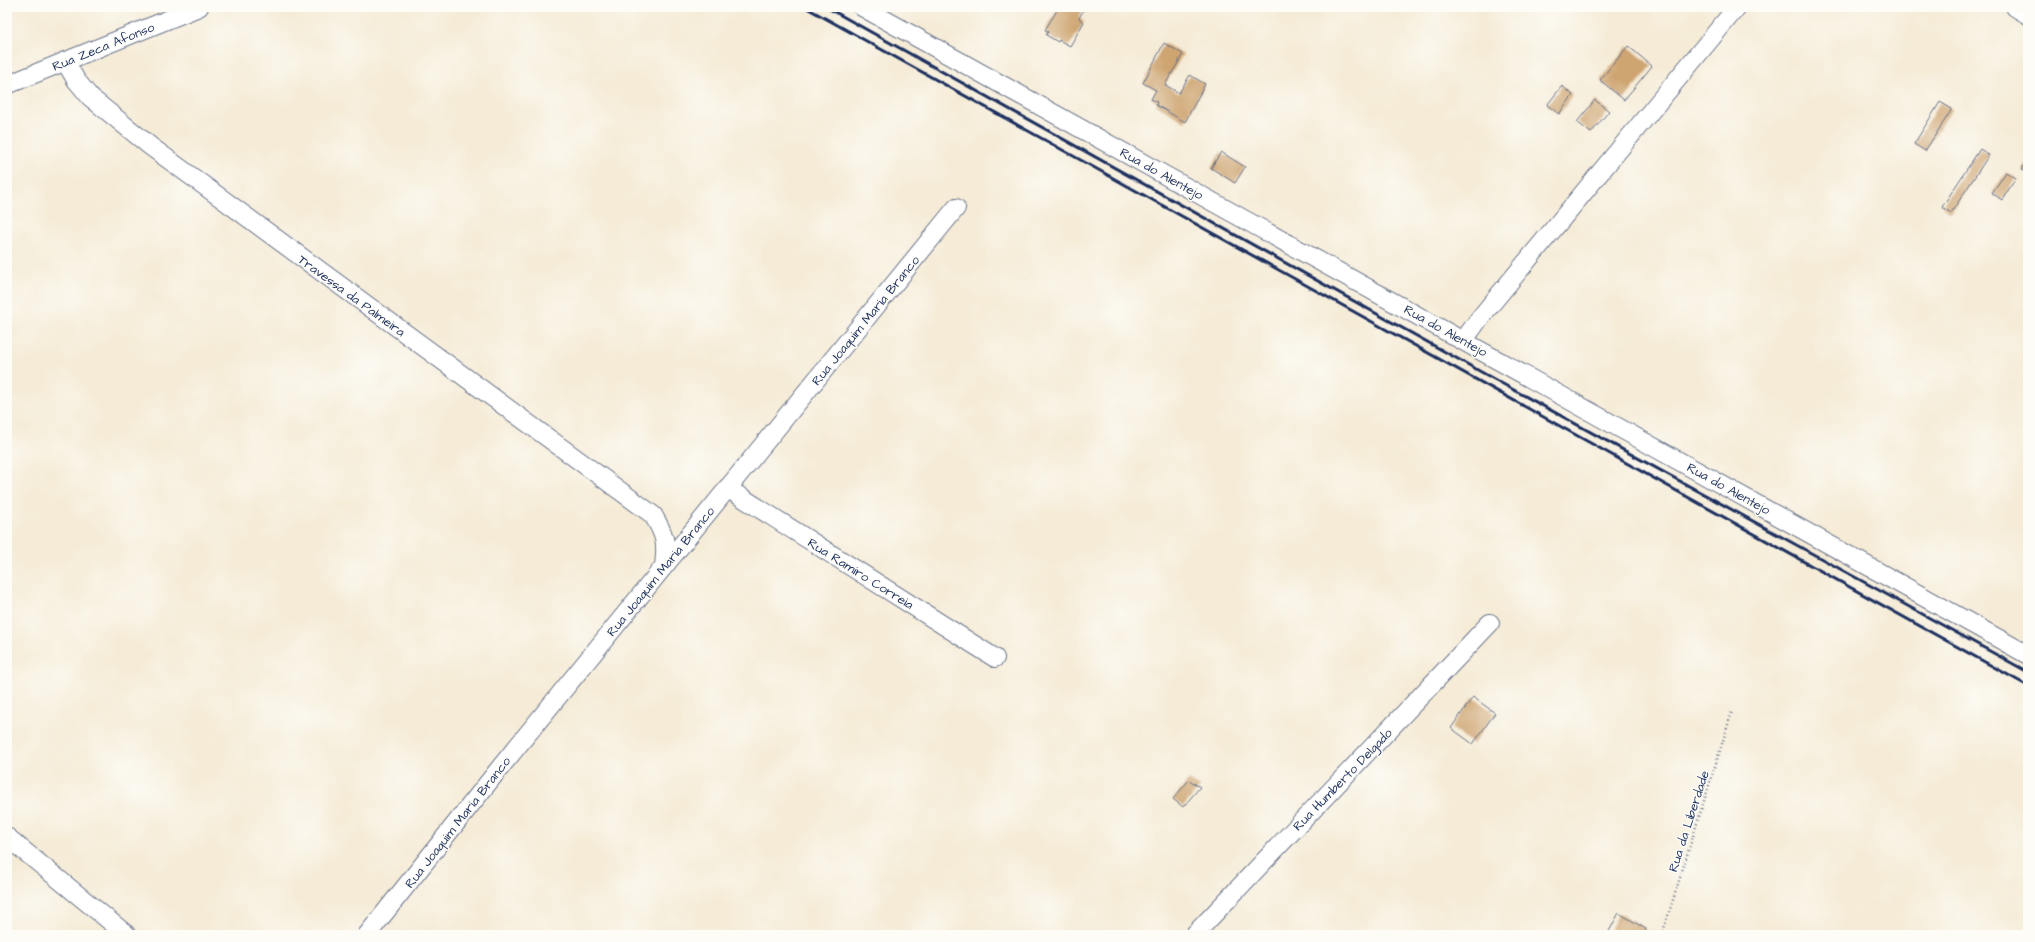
<svg xmlns="http://www.w3.org/2000/svg" width="2035" height="942" font-family="'Architects Daughter',sans-serif">
	<rect width="100%" height="100%" fill="#fdfcf7"/>
	<filter id="ink" filterUnits="userSpaceOnUse"><feTurbulence type="fractalNoise" baseFrequency=".025" numOctaves="2"/><feDisplacementMap in="SourceGraphic" scale="8" xChannelSelector="R" yChannelSelector="G"/><feConvolveMatrix kernelMatrix="1 2 1 2 8 2 1 2 1" color-interpolation-filters="sRGB"/></filter>
	<filter id="wash" filterUnits="userSpaceOnUse"><feTurbulence type="fractalNoise" baseFrequency=".012" numOctaves="4" result="noise"/><feDisplacementMap in="SourceGraphic" scale="16" xChannelSelector="R" yChannelSelector="G"/><feGaussianBlur stdDeviation="0.9" result="paint"/><feColorMatrix in="noise" values="0 0 0 0 0 0 0 0 0 0 0 0 0 0 0 0 0 1.4 0 .05"/><feComposite in="paint" operator="in"/></filter>
	<g filter="url(#wash)">
		<rect width="100%" height="100%" fill="#f5ebd6"/>
		<g id="blocks">
			<g fill="#cea471">
				<path d="M1059,7H1085L1079,18L1084,22L1070,46L1059,40L1058,42L1046,35L1048,32L1045,30Z"/>
				<path d="M1164,43L1183,54L1165,85L1179,93L1190,75L1205,84L1185,122L1156,105L1157,102L1151,99L1156,90L1143,83Z"/>
				<path d="M1628,46L1652,66L1624,100L1600,80Z"/>
				<path d="M1562,86L1573,95L1559,114L1547,105Z"/>
				<path d="M1595,100L1609,111L1591,133L1577,122Z"/>
				<path d="M1940,102L1952,109L1925,151L1914,144Z"/>
				<path d="M1980,149L1989,155L1951,213L1942,207Z"/>
				<path d="M1221,152L1245,167L1235,183L1211,168Z"/>
				<path d="M2028,160V174L2022,169Z"/>
				<path d="M2006,172L2016,178L2002,200L1992,193Z"/>
				<path d="M1473,697L1495,713L1473,744L1451,728Z"/>
				<path d="M1189,780L1200,787L1183,807L1173,799Z"/>
				<path d="M1619,913L1646,929L1643,935H1607Z"/>
			</g>
		</g>
	</g>
	<g filter="url(#ink)">
		<use href="#blocks" fill-opacity="0" stroke="#677188" stroke-width="1"/>
		<g fill="none" stroke-linecap="round" stroke-linejoin="round">
			<defs>
				<g id="minor">
					<path d="M862,7L2028,655"/>
					<path d="M2015,7L2028,15"/>
					<path d="M65,61L76,80L90,97L150,146L653,515C665,535 667,542 664,566"/>
					<path d="M7,85L199,7"/>
					<path d="M1464,340L1479,319L1737,7"/>
					<path d="M727,488L995,658"/>
					<path d="M7,837L127,935"/>
					<path d="M367,935L503,764L956,208"/>
					<path d="M1194,935L1490,623"/>
				</g>
			</defs>
			<use href="#minor" stroke="#677188" stroke-width="20"/>
			<path stroke="#677188" stroke-width="2.5" stroke-dasharray="1 3" stroke-linecap="butt" d="M1662,935L1732,712"/>
			<use href="#minor" stroke="#fff" stroke-width="18"/>
			<g stroke="#1b2f5e" stroke-width="3">
				<path d="M805,7C1212,235 1621,459 2028,686"/>
				<path d="M826,7L1492,378L2028,672"/>
			</g>
		</g>
	</g>
	<g text-anchor="middle" stroke-width="3" stroke-linejoin="round" paint-order="stroke">
		<g font-size="13" fill="#1b2f5e" stroke="#fdfcf7">
			<text transform="translate(103 46) rotate(-22)" y="5">Rua Zeca Afonso</text>
			<text transform="translate(1162 173) rotate(29)" y="5">Rua do Alentejo</text>
			<text transform="translate(352 295) rotate(36)" y="5">Travessa da Palmeira</text>
			<text transform="translate(865 320) rotate(-51)" y="5">Rua Joaquim Maria Branco</text>
			<text transform="translate(1446 330) rotate(29)" y="5">Rua do Alentejo</text>
			<text transform="translate(1729 488) rotate(29)" y="5">Rua do Alentejo</text>
			<text transform="translate(660 571) rotate(-51)" y="5">Rua Joaquim Maria Branco</text>
			<text transform="translate(861 573) rotate(32)" y="5">Rua Ramiro Correia</text>
			<text transform="translate(1342 779) rotate(-46)" y="5">Rua Humberto Delgado</text>
			<text transform="translate(1688 821) rotate(-72)" y="5">Rua da Liberdade</text>
			<text transform="translate(457 822) rotate(-52)" y="5">Rua Joaquim Maria Branco</text>
		</g>
	</g>
	<rect width="2035" height="942" fill="none" stroke="#fdfcf7" stroke-width="24"/>
</svg>
